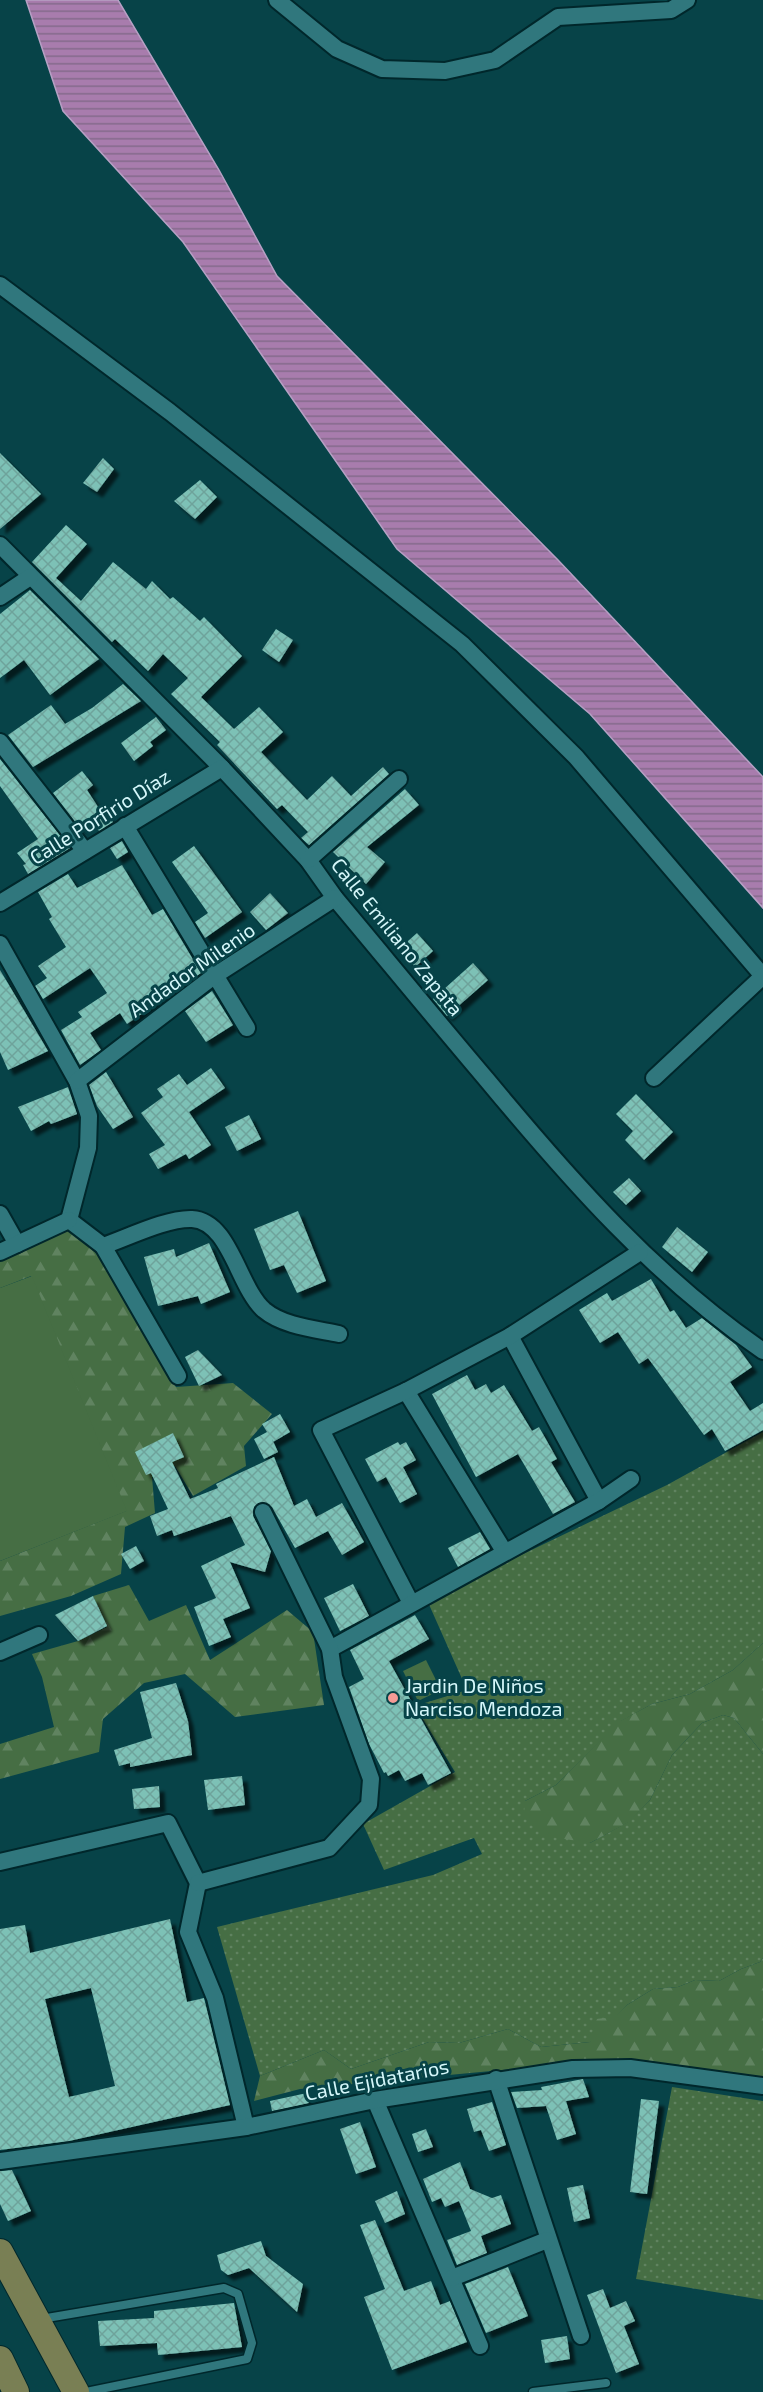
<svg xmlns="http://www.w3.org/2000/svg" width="763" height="2392" font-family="'Exo 2',sans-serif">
	<defs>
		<pattern id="grass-dots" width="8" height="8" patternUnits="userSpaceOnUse" patternTransform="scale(1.5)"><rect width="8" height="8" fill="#466e44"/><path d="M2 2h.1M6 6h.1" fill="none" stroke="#608360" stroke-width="1.8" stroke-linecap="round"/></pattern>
		<pattern id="forest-firs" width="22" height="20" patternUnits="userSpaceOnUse" patternTransform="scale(1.5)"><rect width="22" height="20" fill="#466e44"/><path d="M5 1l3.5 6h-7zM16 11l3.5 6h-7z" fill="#608360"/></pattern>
		<pattern id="water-rules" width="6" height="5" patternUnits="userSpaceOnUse" patternTransform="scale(1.5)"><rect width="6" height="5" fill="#a87cad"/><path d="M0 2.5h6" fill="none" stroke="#846a8b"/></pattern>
		<pattern id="building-cross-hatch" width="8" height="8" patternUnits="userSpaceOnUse" patternTransform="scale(1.5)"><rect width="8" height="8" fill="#7dc1b6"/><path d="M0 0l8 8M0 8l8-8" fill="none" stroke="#6ea39b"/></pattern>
		<filter id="shadow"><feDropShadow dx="5.5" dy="5.5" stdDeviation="1.5" flood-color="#0009"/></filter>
	</defs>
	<rect width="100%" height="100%" fill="#074348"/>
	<g fill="url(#grass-dots)">
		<path d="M763,1432V1643L733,1670L690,1694L652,1704L621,1721L556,1785L525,1801L590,1843L628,1822L650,1800L672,1755L702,1723L723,1715L734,1718L763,1754V1958L760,1962L741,1969L719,1981L695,1980L678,1987L653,1989L627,2005L590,2042L541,2047L508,2029L459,2043L429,2042L351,2069L324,2050L260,2076L217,1927L433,1875L482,1854L474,1838L384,1870L363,1824L455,1772L415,1706L467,1690L427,1600L667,1485Z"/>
		<path d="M672,2087L763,2101V2300L636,2279Z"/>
	</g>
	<g fill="url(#forest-firs)">
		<path d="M67,1229L97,1252L176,1387L233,1383L272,1414L244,1446L246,1466L193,1496L175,1466L152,1477L155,1513L125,1527L121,1574L71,1596L0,1616V1561L126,1511L31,1276L0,1288V1261Z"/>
		<path d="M129,1585L149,1621L186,1605L210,1660L287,1610L313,1632L324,1705L235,1717L185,1674L144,1683L103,1719L99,1752L0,1779V1744L54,1727L42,1677L32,1654L78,1641L107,1627L93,1596Z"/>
		<path d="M763,1643V1754L734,1718L723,1715L702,1723L672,1755L650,1800L629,1822L590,1843L546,1836L529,1823L524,1813L525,1801L556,1785L620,1721L652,1704L690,1694L733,1670Z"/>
		<path d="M763,1958V2078L621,2059L300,2089L254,2101L260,2076L324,2050L351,2069L429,2042L459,2043L508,2029L541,2047L590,2042L596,2019L614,2017L627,2005L653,1989L678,1987L695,1980L719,1981L741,1969L760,1962Z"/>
	</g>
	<g fill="#466e44">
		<path d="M32,1276L127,1511L0,1561V1288Z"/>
		<path d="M426,1660L441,1690L418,1701L403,1671Z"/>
	</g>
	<path fill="url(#water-rules)" stroke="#b6a1c4" stroke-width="1.5" d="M26,0H118L219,170L277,276L558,560L763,777V908L590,714L397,549L183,242L63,111Z"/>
	<g fill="url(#building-cross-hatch)" fill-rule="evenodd" filter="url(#shadow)">
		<path d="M0,453L41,494L0,529Z"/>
		<path d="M103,458L114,469L97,492L83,483Z"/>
		<path d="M200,480L217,497L195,519L174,501Z"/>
		<path d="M66,525L87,544L56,578L81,601L113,562L146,589L152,581L170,599L173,597L200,621L204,617L242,656L201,697L234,729L259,707L283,732L261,752L307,800L332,776L351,796L383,767L389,774L309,845L301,838L308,832L282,805L277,809L217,745L220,742L171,694L188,678L163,654L148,671L115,639L112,642L32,562Z"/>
		<path d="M30,590L99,659L50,695L24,660L0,678V614Z"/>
		<path d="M276,629L293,640L279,662L262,650Z"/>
		<path d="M123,684L141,701L33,767L8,735L51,705L65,724L92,708Z"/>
		<path d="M156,717L166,730L150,742L153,746L134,761L121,743Z"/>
		<path d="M0,759L70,848L28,874L23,865L26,864L17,853L38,839L0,786Z"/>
		<path d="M82,771L93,785L87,790L102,813L80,828L53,793Z"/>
		<path d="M405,789L419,805L367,847L385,862L366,884L333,852Z"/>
		<path d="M107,814L113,822L99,831L94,824Z"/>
		<path d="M122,841L128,852L117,859L110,848Z"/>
		<path d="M194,846L242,912L205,938L195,922L208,913L172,862Z"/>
		<path d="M122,865L152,915L163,909L201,973L127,1024L120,1013L90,1033L101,1050L80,1065L61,1030L82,1017L78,1012L107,993L90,968L43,999L35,986L47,978L38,966L66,947L49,919L52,917L38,892L68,874L77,888Z"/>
		<path d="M270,893L288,913L266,930L250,912Z"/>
		<path d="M417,933L433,951L415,967L399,949Z"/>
		<path d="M473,963L488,980L447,1016L433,999Z"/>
		<path d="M0,970L48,1051L8,1070L0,1052Z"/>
		<path d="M212,991L233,1025L206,1042L185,1011Z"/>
		<path d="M211,1068L225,1088L189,1112L211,1145L189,1159L186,1154L158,1169L149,1154L165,1145L141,1113L163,1097L157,1089L179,1074L187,1085Z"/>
		<path d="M106,1072L133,1117L113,1129L97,1106L89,1085Z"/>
		<path d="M68,1087L77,1114L51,1124L49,1121L31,1131L18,1107Z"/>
		<path d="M636,1094L673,1132L644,1160L625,1140L633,1131L616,1114Z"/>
		<path d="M249,1115L261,1139L237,1151L225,1127Z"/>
		<path d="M629,1178L641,1191L626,1205L613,1192Z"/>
		<path d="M298,1211L326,1281L297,1293L284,1265L270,1270L254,1229Z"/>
		<path d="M677,1227L708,1252L692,1272L662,1247Z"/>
		<path d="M209,1243L230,1292L201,1304L198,1296L158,1306L144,1257L174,1249L176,1257Z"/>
		<path d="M651,1279L670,1312L674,1310L686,1328L702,1318L736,1345L752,1367L730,1382L750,1411L763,1403V1430L725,1451L712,1429L704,1435L648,1358L639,1364L618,1332L600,1343L579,1310L607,1293L612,1301Z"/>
		<path d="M198,1350L222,1375L199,1386L185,1357Z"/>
		<path d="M467,1375L475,1390L486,1384L491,1393L504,1385L532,1431L539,1427L557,1459L551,1462L575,1502L553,1514L518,1454L476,1477L432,1394Z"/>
		<path d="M280,1414L290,1432L273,1442L272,1439L278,1452L264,1459L254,1439L267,1432L262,1424Z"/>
		<path d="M173,1433L184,1457L172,1462L190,1499L218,1488L216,1484L274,1457L294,1506L307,1499L316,1517L342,1503L364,1542L342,1555L328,1531L295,1548L272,1507L264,1502L258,1503L254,1507L253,1516L271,1551L265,1572L230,1562L250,1608L223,1619L231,1637L209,1646L194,1607L216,1598L201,1566L245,1545L231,1516L174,1536L172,1530L157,1536L150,1516L168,1509L151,1473L146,1475L135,1452Z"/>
		<path d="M398,1442L400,1445L406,1442L416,1460L403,1467L417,1494L400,1503L386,1477L377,1482L365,1459Z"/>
		<path d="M480,1532L490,1549L458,1567L448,1548Z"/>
		<path d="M136,1546L144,1561L130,1569L121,1554Z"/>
		<path d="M353,1584L369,1616L340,1631L324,1598Z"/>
		<path d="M93,1596L107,1626L78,1641L55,1615Z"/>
		<path d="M415,1615L429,1639L389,1661L451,1773L428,1785L422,1773L405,1781L399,1770L388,1776L386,1772L384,1773L369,1744L349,1687L364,1679L350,1650Z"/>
		<path d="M176,1683L188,1721L192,1755L130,1767V1763L119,1766L114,1750L152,1738L140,1692Z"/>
		<path d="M242,1776L245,1805L208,1810L204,1780Z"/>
		<path d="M159,1786L160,1807L134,1809L132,1789Z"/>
		<path d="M170,1919L187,2002L204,1998L230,2105L69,2141L0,2150V1929L25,1925L30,1953ZM91,1988L115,2086L69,2097L45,1999Z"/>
		<path d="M583,2079L589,2097L566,2101L576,2134L557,2140L546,2106L517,2108L511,2092L542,2090L541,2087Z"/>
		<path d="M307,2093L309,2103L272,2111L270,2101Z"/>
		<path d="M641,2099L659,2101L647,2194L630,2192Z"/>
		<path d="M492,2102L506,2145L489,2151L481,2130L474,2132L467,2109Z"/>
		<path d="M360,2122L376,2167L356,2174L340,2129Z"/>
		<path d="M426,2129L433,2147L418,2152L412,2134Z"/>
		<path d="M460,2162L470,2189L492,2198L501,2195L511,2224L481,2236L487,2253L457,2265L447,2240L471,2231L459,2201L445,2207L441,2198L432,2202L423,2179Z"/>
		<path d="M12,2170L31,2211L8,2221L0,2204V2171Z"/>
		<path d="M583,2185L590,2218L574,2222L567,2188Z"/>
		<path d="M397,2191L405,2214L385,2223L375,2201Z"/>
		<path d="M375,2220L404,2291L431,2281L440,2305L450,2301L467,2342L392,2370L364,2297L385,2289L360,2225Z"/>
		<path d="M261,2241L266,2256L303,2284L297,2312L249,2268L228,2275L221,2270L217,2255Z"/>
		<path d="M508,2267L528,2316L486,2333L465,2284Z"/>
		<path d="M603,2289L610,2308L626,2301L635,2321L624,2326L639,2364L616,2373L587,2295Z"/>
		<path d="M234,2303L242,2347L158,2355L157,2343L100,2346L98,2321L154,2318V2311Z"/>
		<path d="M567,2336L570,2359L545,2363L541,2340Z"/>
	</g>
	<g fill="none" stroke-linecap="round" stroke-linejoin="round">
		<defs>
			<g id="lane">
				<path d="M41,2319L224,2288L238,2294L252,2343L247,2359L86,2392"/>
				<path d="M533,2392L606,2383"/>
			</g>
			<g id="street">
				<path d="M277,0L337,49L382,69L445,71L495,60L558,17L671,10L687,0"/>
				<path d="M0,285L170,412L462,644L576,757L763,976"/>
				<path d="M0,545L222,768L308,860L335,898C386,959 436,1020 487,1080C570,1180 655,1277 763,1351"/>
				<path d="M0,597L30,577"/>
				<path d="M0,742L85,851"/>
				<path d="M125,826L247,1028"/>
				<path d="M308,860L399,779"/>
				<path d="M0,903L222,768"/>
				<path d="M0,944L77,1081L89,1116L88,1148L69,1220"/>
				<path d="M654,1078L763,976"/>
				<path d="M77,1081L214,976L335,898"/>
				<path d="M0,1214L17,1244"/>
				<path d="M69,1220L103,1246C127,1238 166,1218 192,1219C230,1221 238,1287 264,1310C283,1326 315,1329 339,1334"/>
				<path d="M103,1246L178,1376"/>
				<path d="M0,1252L69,1220"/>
				<path d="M510,1336L599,1501"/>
				<path d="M406,1391L504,1551"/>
				<path d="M411,1603L321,1430L406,1391L510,1336L640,1252"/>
				<path d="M330,1649L599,1501L631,1479"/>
				<path d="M0,1652L39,1635"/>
				<path d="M0,1862L168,1823L198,1883L188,1932L215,1998L246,2127"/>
				<path d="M198,1883L329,1848L369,1805L371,1779L334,1677L330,1649L263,1512"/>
				<path d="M496,2079L581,2336"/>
				<path d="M375,2100L480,2346"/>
				<path d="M0,2161L246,2127L375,2100L573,2069L630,2068L763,2086"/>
				<path d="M452,2278L547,2240"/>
			</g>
			<g id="primary">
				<path d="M0,2252L76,2392"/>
				<path d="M0,2359L16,2392"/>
			</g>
		</defs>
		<use href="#lane" stroke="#00272b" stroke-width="11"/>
		<use href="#street" stroke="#00272b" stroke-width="20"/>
		<use href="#primary" stroke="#00272b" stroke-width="28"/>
		<use href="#lane" stroke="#30777d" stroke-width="8"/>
		<use href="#street" stroke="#30777d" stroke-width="16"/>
		<use href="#primary" stroke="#797f54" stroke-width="26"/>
	</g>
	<circle fill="#f59b96" stroke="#074348" stroke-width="2" cx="393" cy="1698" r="6"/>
	<g text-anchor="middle" stroke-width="6" stroke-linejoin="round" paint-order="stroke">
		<g font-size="20" fill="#d5f7fa" stroke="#074348">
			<text transform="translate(100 817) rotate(-32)" y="7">Calle Porfirio Díaz</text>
			<text transform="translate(397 937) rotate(51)" y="7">Calle Emiliano Zapata</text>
			<text transform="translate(192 970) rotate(-35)" y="7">Andador Milenio</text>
			<text transform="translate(377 2080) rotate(-11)" y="7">Calle Ejidatarios</text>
		</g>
		<g font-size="20" fill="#d5f7fa" stroke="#074348" text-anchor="start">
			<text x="405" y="1693">Jardin De Niños<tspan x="405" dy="23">Narciso Mendoza</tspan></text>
		</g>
	</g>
</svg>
